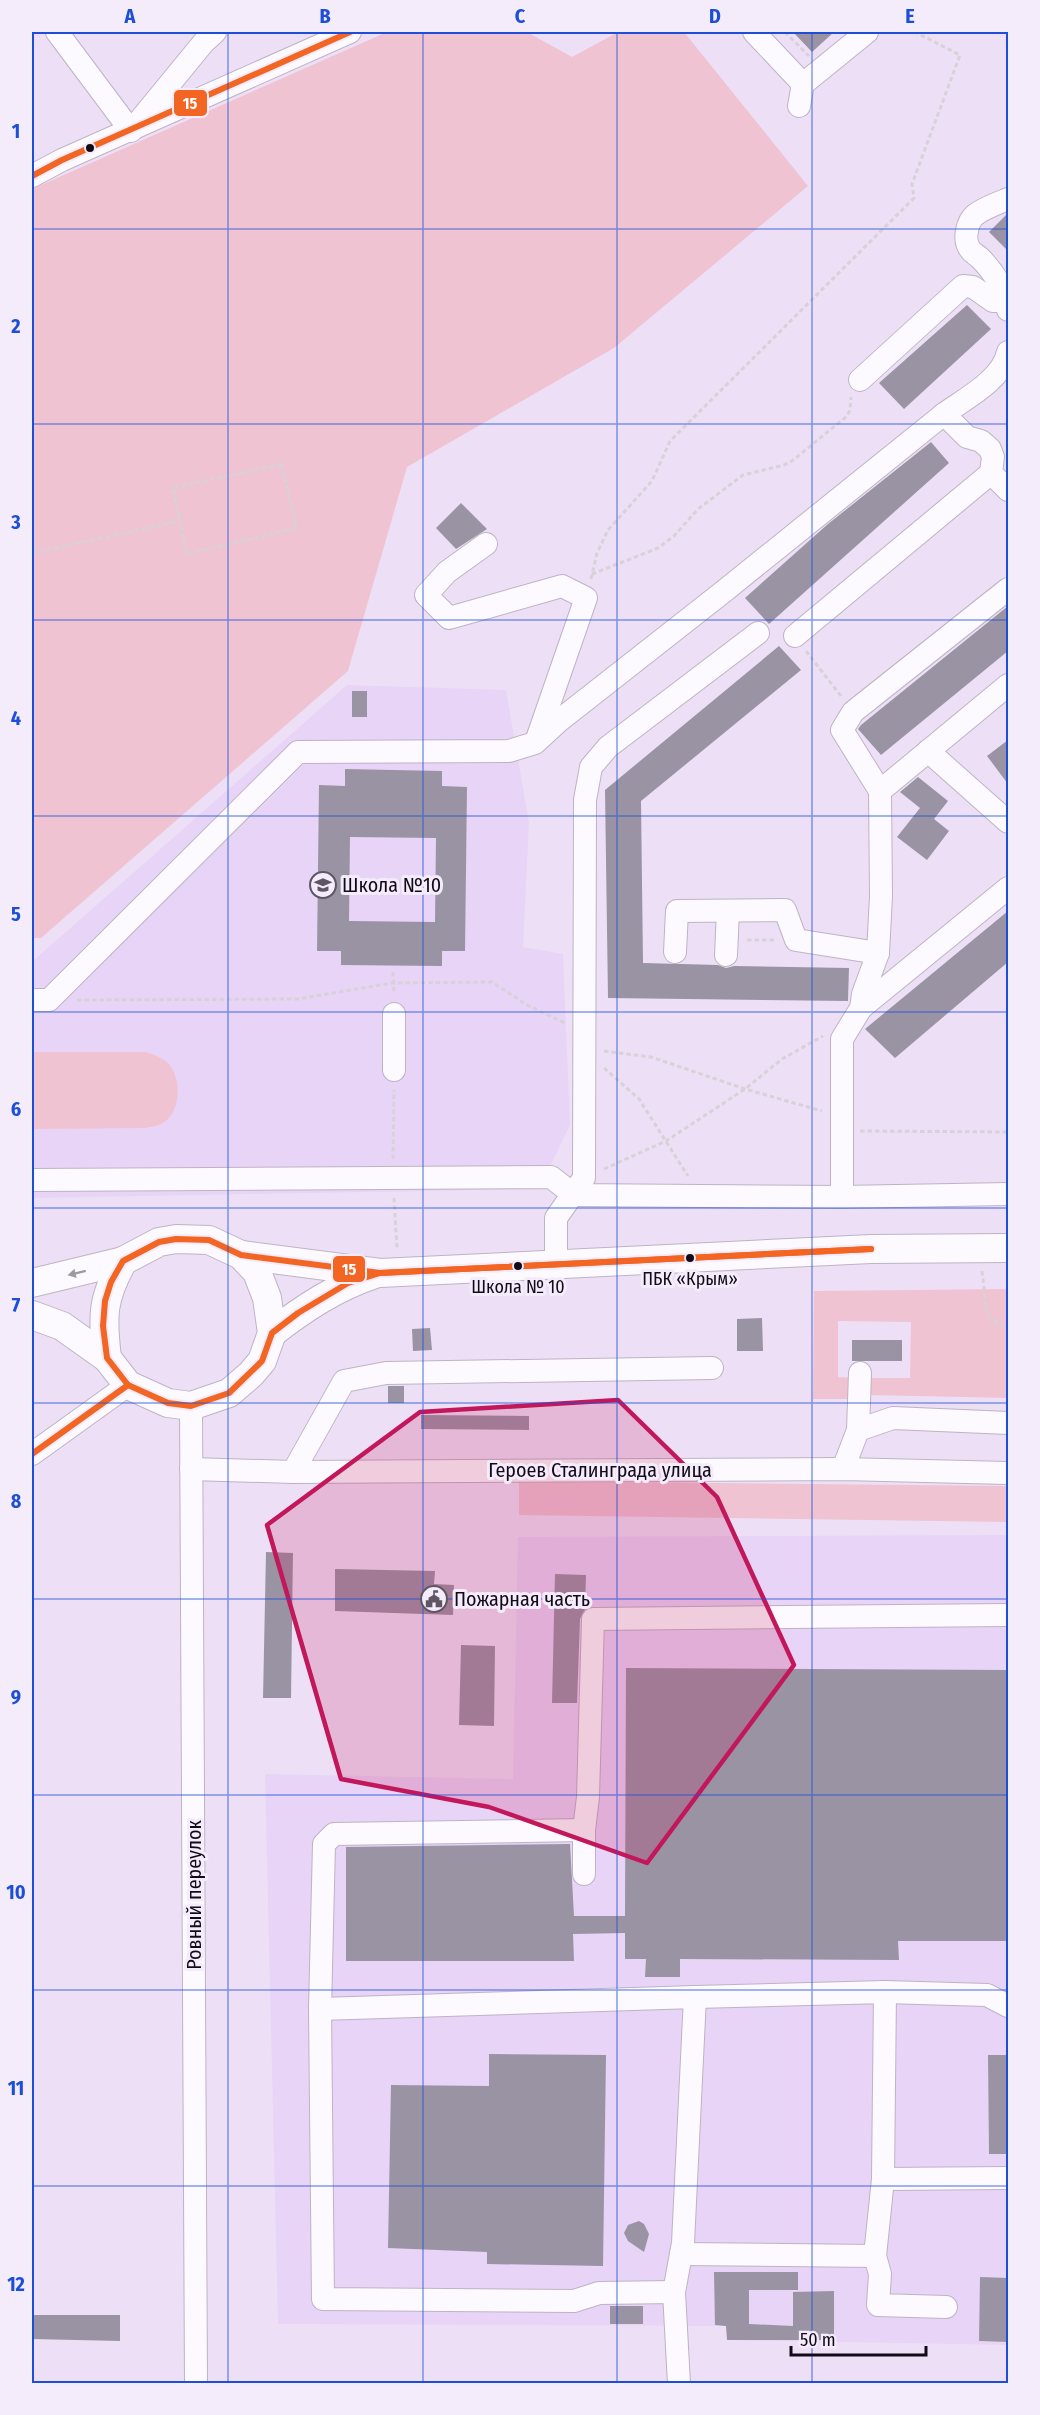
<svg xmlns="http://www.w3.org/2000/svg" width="1040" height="2415" font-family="'Fira Sans Condensed',sans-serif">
	<rect width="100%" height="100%" fill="#ede0f6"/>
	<g fill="#e8d4f6">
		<path d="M347,685L506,690L529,823L523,947L563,954L570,1125L539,1189L32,1198V961L34,960Z"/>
		<path d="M1008,1535V2345L727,2340L726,2326L278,2324L265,1774L513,1779L518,1537Z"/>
	</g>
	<g fill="#efc3d2">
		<path d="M387,32H527L572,57L618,32H684L808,186L614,348L407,467L348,671L41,938H32V189Z"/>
		<path d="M32,1052H144C152,1054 162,1057 169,1064C182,1080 181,1112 163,1123C158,1126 150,1127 145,1128L32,1129Z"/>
		<path d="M1008,1289V1398L868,1395L870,1378H910L911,1322L838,1321V1377L852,1378V1399H813L814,1291Z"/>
		<path d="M519,1481L1008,1486V1522L519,1515Z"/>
	</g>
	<g fill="#9a93a4" fill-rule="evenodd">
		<path d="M793,32H834L812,52Z"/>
		<path d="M1008,213V251L989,232Z"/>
		<path d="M967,305L991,329L904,409L879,383Z"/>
		<path d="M931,442L949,463L769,624L745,598L828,524Z"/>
		<path d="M461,503L487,529L456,549L436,528Z"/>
		<path d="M1008,606V651L881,755L858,729L861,725Z"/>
		<path d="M779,646L801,670L641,801L643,963L718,965L726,968L734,966L849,968L848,1001L608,998L605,790Z"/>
		<rect x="352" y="691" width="15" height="26"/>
		<path d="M1008,740V784L987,756Z"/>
		<path d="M345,769L442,771V786L467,787L465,951H442V966L341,965V951H317L319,785L345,786ZM350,837L436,838L435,922L349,921Z"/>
		<path d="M918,777L948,801L934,819L949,831L927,860L897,837L920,808L900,792Z"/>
		<path d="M1008,911V962L895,1058L865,1029Z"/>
		<path d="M762,1318L763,1351H737V1319Z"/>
		<path d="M430,1328L432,1350L413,1351L412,1329Z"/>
		<rect x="852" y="1340" width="50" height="21"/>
		<rect x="388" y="1386" width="16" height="17"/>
		<path d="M421,1415L529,1416V1430L421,1429Z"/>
		<path d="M266,1552L293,1553L291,1698H263Z"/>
		<path d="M335,1569L435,1571L434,1584L454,1585L453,1615L335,1611Z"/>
		<path d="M555,1574L586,1575L585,1609L580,1619L577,1703H552Z"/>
		<path d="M461,1645L495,1646L494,1726L459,1725Z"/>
		<path d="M626,1668L1008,1670V1941H898L899,1960L680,1959V1977H645L646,1959H625V1933L573,1934L574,1961H346V1847L570,1844L574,1916H625Z"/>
		<path d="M489,2054L606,2055L603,2266L487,2264V2252L388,2248L391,2085L489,2086Z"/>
		<path d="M988,2055H1008V2154H989Z"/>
		<path d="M639,2221L644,2224L649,2234L644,2252L628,2241L624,2233L628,2225Z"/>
		<path d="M714,2272H798V2290H749V2324L793,2326V2292L834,2291V2340H727L726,2326L715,2325Z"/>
		<path d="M980,2277L1008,2278V2342L979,2341Z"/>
		<rect x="610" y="2306" width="33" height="18"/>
		<path d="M32,2315H120V2341L32,2339Z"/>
	</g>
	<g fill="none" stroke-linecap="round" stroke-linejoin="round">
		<defs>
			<g id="minor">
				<path d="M57,32L131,131L204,42L215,32"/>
				<path d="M754,32L803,84L867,32"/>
				<path d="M799,106L803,84"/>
				<path d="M32,176L62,160L350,32"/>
				<path d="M1008,199C998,203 984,208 975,215C967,222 963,240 970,249C972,253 977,255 980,258C994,272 1006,291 1008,310"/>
				<path d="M1008,352C1002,380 966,398 944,414L967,437L981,441L990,449L993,457L991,473L1008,490"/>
				<path d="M860,380L963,286L973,287L993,301H1008"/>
				<path d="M486,544L447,572L426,595L449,618L562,586L586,598L537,739"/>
				<path d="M795,636L991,473"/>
				<path d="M928,751L1008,822"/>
				<path d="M880,791L842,730L853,712L1008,589"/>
				<path d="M675,952L677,911L785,910L796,940L878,953"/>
				<path d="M726,955L728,911"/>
				<path d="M32,1000H49L298,752L509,751L535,743L560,720L723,592L944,414"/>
				<path d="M861,1008L1008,888"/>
				<path d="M394,1014V1070"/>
				<path d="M32,1180L551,1177L574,1195L842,1197L1008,1194"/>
				<path d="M842,1197V1039L861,1008L863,994L878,953L881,896L880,791L1008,685"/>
				<path d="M556,1263V1218L584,1178L585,800L591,767L608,747L758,633"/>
				<path d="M191,1406L196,2384"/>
				<path d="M858,1430L860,1373"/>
				<path d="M32,1454L128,1385"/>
				<path d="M191,1469L293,1472L843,1469L1008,1473"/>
				<path d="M843,1469L858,1430L893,1418L1008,1423"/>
				<path d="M293,1472L344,1381L386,1373L712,1368"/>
				<path d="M584,1830L334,1834L324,1844L320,2009L323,2299L574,2301L599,2293L674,2292"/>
				<path d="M584,1874V1830L588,1797L593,1619L1008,1615"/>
				<path d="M885,1992L987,1995L1008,2006"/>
				<path d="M695,1997L885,1992L883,2179L1008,2178"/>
				<path d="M320,2009L695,1997L683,2243L674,2292L679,2384"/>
				<path d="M681,2254L875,2256L883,2179"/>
				<path d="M875,2256L880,2274L878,2305L946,2307"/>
			</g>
			<g id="major">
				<path d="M241,1255L380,1273L871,1249L1008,1248"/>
				<path d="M32,1283L123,1261L159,1242L176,1239L209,1240L241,1255L257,1272L267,1298L272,1333L262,1361L251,1374L229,1393L191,1406L168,1403L128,1385L107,1358L62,1326L32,1315"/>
				<path d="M272,1333C304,1308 336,1287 375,1274"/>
				<path d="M107,1358C102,1316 102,1299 123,1261"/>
			</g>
		</defs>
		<use href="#minor" stroke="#beb3c4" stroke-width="24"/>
		<use href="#major" stroke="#beb3c4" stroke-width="30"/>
		<g stroke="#d6d2d8" stroke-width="3" stroke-dasharray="4.5 3" stroke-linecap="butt">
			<path d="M785,32L809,56"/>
			<path d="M281,464L297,528L187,554L173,488Z"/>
			<path d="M32,553L180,521"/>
			<path d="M592,574L658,548L674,536L698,509L743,475L784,465L792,461L847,416L850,410L851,397"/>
			<path d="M591,579L597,553L608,530L652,481L670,441L914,198L912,184L960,55L915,32"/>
			<path d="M806,651L841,696"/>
			<path d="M747,940H776"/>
			<path d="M393,972L394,994"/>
			<path d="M77,1000L297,999L393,983L492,982L527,1005L565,1023"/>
			<path d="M604,1051L651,1057L745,1089L822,1111"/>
			<path d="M604,1068L639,1099L688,1176"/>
			<path d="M860,1131L1008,1132"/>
			<path d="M393,1159L394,1090"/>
			<path d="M604,1169L666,1141L745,1089L782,1059L823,1036"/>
			<path d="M394,1198L397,1248"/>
			<path d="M982,1271L987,1315L1008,1330"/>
		</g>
		<use href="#minor" stroke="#fcfafe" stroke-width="22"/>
		<use href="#major" stroke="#fcfafe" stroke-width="28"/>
		<defs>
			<g id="bus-1">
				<path d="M32,176L62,160L350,32"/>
				<path d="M176,1239L209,1240L241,1255L380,1273L348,1283L298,1313L272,1333L262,1361L229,1393L191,1406L168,1403L128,1385L107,1358L103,1326L105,1301L111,1282L123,1261L159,1242Z"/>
				<path d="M380,1273L871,1249"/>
				<path d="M380,1273L871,1249"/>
				<path d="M32,1454L128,1385"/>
			</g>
		</defs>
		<use href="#bus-1" stroke="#f4ebfb" stroke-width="10"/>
		<use href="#bus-1" stroke="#f26522" stroke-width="6"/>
	</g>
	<defs><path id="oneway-solid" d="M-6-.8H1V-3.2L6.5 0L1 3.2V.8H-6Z" transform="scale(1.5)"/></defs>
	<use fill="#9e9aa2" href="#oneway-solid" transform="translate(77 1273) rotate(166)"/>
	<path fill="#c2185b" fill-opacity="0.2" stroke="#c2185b" stroke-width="4.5" stroke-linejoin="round" d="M618,1400L717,1497L794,1665L647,1863L489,1807L341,1779L267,1525L420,1412Z"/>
	<path fill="none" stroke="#1d4ed8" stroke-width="1.5" stroke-opacity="0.55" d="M228,32V2384M423,32V2384M617,32V2384M812,32V2384M32,229H1008M32,424H1008M32,620H1008M32,816H1008M32,1012H1008M32,1208H1008M32,1403H1008M32,1599H1008M32,1795H1008M32,1990H1008M32,2186H1008"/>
	<defs>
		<symbol id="school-ring" viewBox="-11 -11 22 22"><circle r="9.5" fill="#f4ebfb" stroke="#5f5665" stroke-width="1.5"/><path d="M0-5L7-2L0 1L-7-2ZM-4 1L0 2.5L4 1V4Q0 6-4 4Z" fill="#5f5665"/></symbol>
		<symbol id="civic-ring" viewBox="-11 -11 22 22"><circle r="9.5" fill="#f4ebfb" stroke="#5f5665" stroke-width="1.5"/><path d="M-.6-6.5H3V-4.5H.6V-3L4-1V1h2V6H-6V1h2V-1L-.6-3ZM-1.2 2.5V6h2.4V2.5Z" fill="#5f5665"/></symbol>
	</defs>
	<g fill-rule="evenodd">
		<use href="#school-ring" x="308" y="870" width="30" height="30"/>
		<use href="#civic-ring" x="419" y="1584" width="30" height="30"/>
	</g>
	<g fill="#120b17" stroke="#f4ebfb" stroke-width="2">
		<circle cx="90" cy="148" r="5"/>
		<circle cx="690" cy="1258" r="5"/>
		<circle cx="518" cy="1266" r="5"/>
	</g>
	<g text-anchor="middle" stroke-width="6" stroke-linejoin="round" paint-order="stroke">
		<g font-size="18" fill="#120b17" stroke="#f4ebfb">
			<text x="690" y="1285">ПБК «Крым»</text>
			<text x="518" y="1293">Школа № 10</text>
		</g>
		<g font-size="20" fill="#120b17" stroke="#f4ebfb" text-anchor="start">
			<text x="342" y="892">Школа №10</text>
			<text x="454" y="1606">Пожарная часть</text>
		</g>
		<g font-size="20" fill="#120b17" stroke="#f4ebfb">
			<text x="600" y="1477">Героев Сталинграда улица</text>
			<text transform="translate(194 1895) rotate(-90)" y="7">Ровный переулок</text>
		</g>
	</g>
	<g stroke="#f4ebfb" stroke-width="2">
		<rect x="173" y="89" width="35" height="28" rx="6" fill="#f26522"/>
		<rect x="332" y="1255" width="34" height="28" rx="6" fill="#f26522"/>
	</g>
	<g font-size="16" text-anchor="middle" font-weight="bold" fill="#fff">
		<text x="190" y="109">15</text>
		<text x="349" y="1275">15</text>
	</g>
	<rect width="1040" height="2415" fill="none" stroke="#f4ebfb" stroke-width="66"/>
	<path d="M791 2346v9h135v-9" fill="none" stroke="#120b17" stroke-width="3"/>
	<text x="800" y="2346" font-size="18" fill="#120b17" stroke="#f4ebfb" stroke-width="4.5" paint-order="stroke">50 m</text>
	<rect x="33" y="33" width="974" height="2349" fill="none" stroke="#1d4ed8" stroke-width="2"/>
	<g font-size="20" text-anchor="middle" font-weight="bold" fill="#1d4ed8">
		<text x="130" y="23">A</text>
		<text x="325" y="23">B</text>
		<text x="520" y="23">C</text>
		<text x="715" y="23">D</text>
		<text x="910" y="23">E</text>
		<text x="16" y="138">1</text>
		<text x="16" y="333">2</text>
		<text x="16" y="529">3</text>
		<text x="16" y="725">4</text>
		<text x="16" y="921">5</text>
		<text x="16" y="1116">6</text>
		<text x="16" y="1312">7</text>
		<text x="16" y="1508">8</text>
		<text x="16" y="1704">9</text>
		<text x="16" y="1899">10</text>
		<text x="16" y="2095">11</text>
		<text x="16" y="2291">12</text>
	</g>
</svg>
